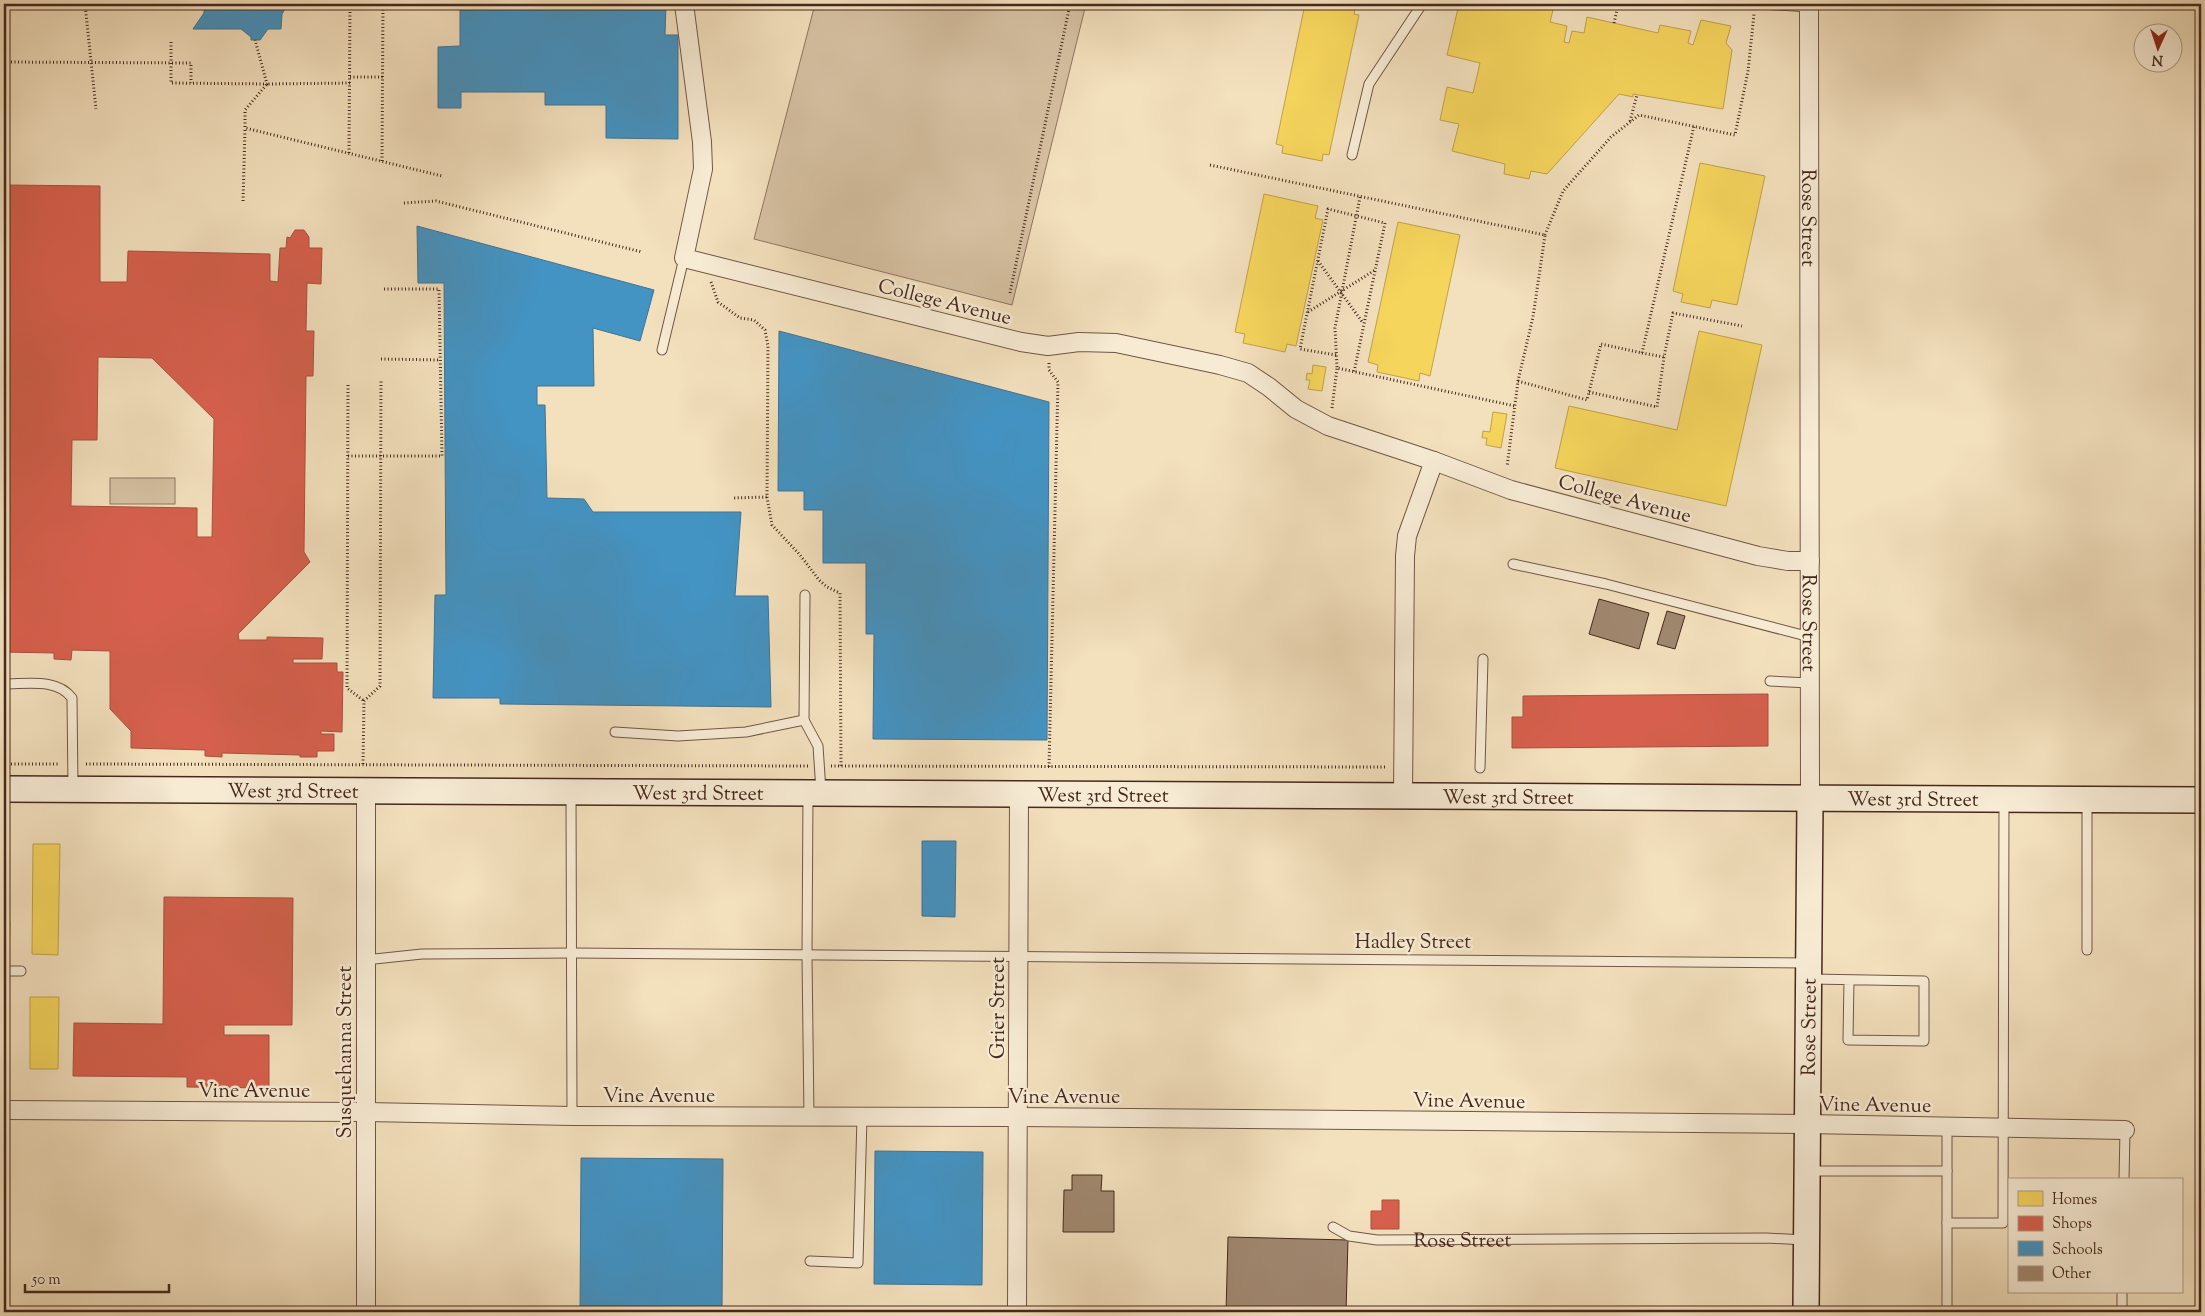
<svg xmlns="http://www.w3.org/2000/svg" width="2205" height="1316" font-family="'Sorts Mill Goudy',serif">
	<rect width="100%" height="100%" fill="#f3e0bd"/>
	<filter id="stains"><feTurbulence type="fractalNoise" baseFrequency=".004" numOctaves="4"/><feColorMatrix values="0 0 0 0 .2 0 0 0 0 .09 0 0 0 0 .02 0 0 0 .5 -.17"/></filter>
	<radialGradient id="worn" r=".72"><stop offset=".6" stop-color="#630" stop-opacity="0"/><stop offset="1" stop-color="#630" stop-opacity=".3"/></radialGradient>
	<g fill="#d6c1a2" stroke="#8e7460">
		<path d="M815,4H1086L1012,305L754,239Z"/>
		<rect x="110" y="478" width="65" height="26"/>
	</g>
	<g fill="#f6d55c" stroke="#c1a149">
		<path d="M4,4H39L33,9H4Z"/>
		<path d="M1305,4H1356L1354,14L1359,15L1329,155L1323,154L1322,161L1282,153L1283,146L1276,144Z"/>
		<path d="M1459,4H1519L1518,6L1525,7L1526,4L1554,6L1550,22L1567,26L1564,42L1569,43L1572,31L1584,33L1587,17L1658,33L1660,25L1691,31L1688,43L1693,45L1701,20L1731,26L1726,43L1732,50L1723,109L1633,94V97L1619,94L1547,174L1531,171L1529,179L1504,174L1505,164L1452,151L1459,124L1440,120L1447,87L1473,93L1480,63L1447,55Z"/>
		<path d="M1700,163L1765,176L1737,305L1712,300L1710,308L1681,302L1683,294L1673,291Z"/>
		<path d="M1264,194L1318,206L1315,218L1323,220L1296,346L1287,344L1285,352L1243,343L1245,334L1235,332Z"/>
		<path d="M1398,222L1460,235L1430,376L1420,373L1419,381L1377,372L1378,365L1368,362Z"/>
		<path d="M1699,331L1762,345L1726,506L1555,468L1569,406L1677,430Z"/>
		<path d="M1313,365L1326,367L1322,391L1308,389L1310,380H1306L1307,373L1312,374Z"/>
		<path d="M1493,412L1507,414L1501,448L1486,445L1487,438H1482L1483,431L1490,432Z"/>
		<rect x="4" y="844" width="4" height="29"/>
		<path d="M33,844H60L58,955L32,954Z"/>
		<path d="M4,922H10L9,952H4Z"/>
		<path d="M4,985H7L6,1014H4Z"/>
		<path d="M30,997H59L58,1069H30Z"/>
		<path d="M4,1050H6L5,1079H4Z"/>
	</g>
	<g fill="#d6604d" stroke="#ab4f3f" fill-rule="evenodd">
		<path d="M4,185L100,186V282H127L128,251L270,254V281L278,282L280,248H286L287,237L290,238L295,230H304L309,237V248H322L321,284L307,283L306,331H314L313,376H306L304,552L310,562L238,634L239,640H267V637L323,638L322,659H293V663H337V672H343L342,732L321,731V734H334V751H317V757H300V755L222,753V757L205,756V750L131,748V731L110,709V651L72,650L71,660L54,659V653L4,652ZM98,357L152,358L214,419L212,537H197V508L71,506L72,440H97Z"/>
		<path d="M1768,694V746L1512,748V717H1523V696Z"/>
		<path d="M164,897L293,898L292,1025H224V1035H269V1088L187,1087V1077L73,1076L74,1023L163,1024Z"/>
		<path d="M1382,1200H1399V1229H1371V1211H1382Z"/>
	</g>
	<g fill="#4393c3" stroke="#447391">
		<path d="M204,4H288L282,14L281,29H268L260,40H251V37L241,29H193L204,13Z"/>
		<path d="M460,4H648V6H666L665,35H678V139L606,138V105H545V92H461V108H438V47L460,46Z"/>
		<path d="M417,226L654,290L640,341L593,328L594,386H537V405H545L547,498L584,499L593,512H741L735,596H768L771,707L500,704V698H433L435,595H446L444,283H418Z"/>
		<path d="M779,331L1049,402L1047,740L873,739L874,634H866V563H823V510H804V491H778Z"/>
		<path d="M922,841H956L955,917L922,916Z"/>
		<path d="M875,1151L983,1152L982,1285L874,1284Z"/>
		<path d="M581,1158L723,1159L722,1312H580Z"/>
	</g>
	<g fill="#a08870" stroke="#46281d">
		<path d="M1599,599L1649,613L1639,649L1589,634Z"/>
		<path d="M1667,611L1685,616L1675,649L1657,644Z"/>
		<path d="M1072,1175H1102L1101,1191H1114V1232H1063L1064,1190H1072Z"/>
		<path d="M1228,1237L1348,1240L1346,1312H1226Z"/>
	</g>
	<g fill="none" stroke-linecap="round" stroke-linejoin="round">
		<defs>
			<g id="lane">
				<path d="M1762,4L1809,7"/>
				<path d="M1352,155L1369,84L1422,4"/>
				<path d="M662,350L684,258"/>
				<path d="M1513,564L1606,584L1810,637"/>
				<path d="M805,595L804,720L818,746L821,791"/>
				<path d="M1770,681L1810,683"/>
				<path d="M4,684C28,684 57,678 72,698L73,787"/>
				<path d="M615,732L678,736L746,732L804,720"/>
				<path d="M1480,768L1483,659"/>
				<path d="M571,794L572,1116"/>
				<path d="M808,795L807,956L809,1117"/>
				<path d="M2087,950V800"/>
				<path d="M365,960L422,954L571,953L1808,963"/>
				<path d="M4,971H21"/>
				<path d="M1811,979L1924,981V1041L1848,1040L1849,980"/>
				<path d="M1807,1171H1947"/>
				<path d="M2124,1180L2125,1130"/>
				<path d="M1947,1223H2003L2004,799"/>
				<path id="s1" d="M1333,1227L1349,1236L1377,1240L1766,1238L1805,1240"/>
				<path d="M810,1261L858,1263L862,1117"/>
				<path d="M2122,1311V1292"/>
				<path d="M1947,1312V1126"/>
			</g>
			<g id="street">
				<path d="M684,4L702,142L703,169L684,258L1021,342L1048,346L1079,342L1116,343L1220,365L1248,373L1269,387L1296,409L1328,426L1434,461L1407,536L1405,556L1403,796"/>
				<path id="s2" d="M1809,4L1810,799"/>
				<path d="M1434,461L1511,490L1758,556L1788,561H1810"/>
				<path d="M4,1110L366,1112L572,1116L1018,1117L1807,1124L2125,1130"/>
				<path d="M366,1312V791"/>
				<path d="M1017,1312L1019,795"/>
			</g>
			<g id="secondary">
				<path id="s3" d="M4,789L2201,800"/>
				<path id="s4" d="M1806,1312L1810,799"/>
			</g>
		</defs>
		<use href="#lane" stroke="#715645" stroke-width="11"/>
		<use href="#street" stroke="#715645" stroke-width="20"/>
		<use href="#secondary" stroke="#46281d" stroke-width="28"/>
		<g stroke="#46281d" stroke-width="3" stroke-dasharray="1 2.5" stroke-linecap="butt">
			<path d="M85,4L96,109"/>
			<path d="M1614,23L1618,6"/>
			<path d="M171,42V83L267,84L255,40"/>
			<path d="M4,62L191,63V83"/>
			<path d="M350,77H383"/>
			<path d="M350,83L267,84L245,110V128L442,176"/>
			<path d="M1630,121L1637,95"/>
			<path d="M349,153L350,4"/>
			<path d="M382,161L383,4"/>
			<path d="M1210,165L1545,235L1533,317L1518,381L1507,467"/>
			<path d="M1360,197L1335,328L1337,368L1515,406"/>
			<path d="M243,201L245,128"/>
			<path d="M404,203L436,201L642,252"/>
			<path d="M1545,235L1563,191L1611,137L1639,115L1735,135L1748,71L1754,14"/>
			<path d="M1318,261L1363,323"/>
			<path d="M711,282L718,302L740,318L754,320L765,330L768,346L767,497L732,498"/>
			<path d="M1010,293L1070,4"/>
			<path d="M1308,312L1375,270"/>
			<path d="M1642,353L1664,357"/>
			<path d="M1336,355L1300,349L1328,209L1385,223L1354,372"/>
			<path d="M381,359L440,360"/>
			<path d="M1049,363V370L1058,382L1049,767"/>
			<path d="M1518,381L1587,400L1601,344L1642,353L1694,126"/>
			<path d="M348,385L347,688L364,701"/>
			<path d="M1589,392L1657,407L1664,357L1673,313L1742,326"/>
			<path d="M1332,408L1337,368"/>
			<path d="M348,456H442L439,289H382"/>
			<path d="M767,497L772,525L800,555L819,580L827,587L840,593L841,766"/>
			<path d="M4,764H60"/>
			<path d="M86,764L808,766"/>
			<path d="M363,764L364,701L380,686L381,379"/>
			<path d="M831,766L1385,767"/>
		</g>
		<use href="#lane" stroke="#f7ebd4" stroke-width="9"/>
		<use href="#street" stroke="#f7ebd4" stroke-width="18"/>
		<use href="#secondary" stroke="#f7ebd4" stroke-width="25"/>
	</g>
	<g text-anchor="middle" stroke-width="5" stroke-linejoin="round" paint-order="stroke">
		<g font-size="20" fill="#46281d" stroke="#f7ebd4">
			<text dy="7" stroke="none"><textPath href="#s2" startOffset="214">Rose Street</textPath></text>
			<text transform="translate(945 301) rotate(14)" y="7">College Avenue</text>
			<text transform="translate(1625 498) rotate(15)" y="7">College Avenue</text>
			<text dy="7" stroke="none"><textPath href="#s2" startOffset="619">Rose Street</textPath></text>
			<text dy="7" stroke="none"><textPath href="#s3" startOffset="289">West 3rd Street</textPath></text>
			<text dy="7" stroke="none"><textPath href="#s3" startOffset="694">West 3rd Street</textPath></text>
			<text dy="7" stroke="none"><textPath href="#s3" startOffset="1099">West 3rd Street</textPath></text>
			<text dy="7" stroke="none"><textPath href="#s3" startOffset="1504">West 3rd Street</textPath></text>
			<text dy="7" stroke="none"><textPath href="#s3" startOffset="1909">West 3rd Street</textPath></text>
			<text x="1413" y="948">Hadley Street</text>
			<text transform="translate(997 1008) rotate(-90)" y="7">Grier Street</text>
			<text dy="7" stroke="none"><textPath href="#s4" startOffset="285">Rose Street</textPath></text>
			<text transform="translate(344 1052) rotate(-90)" y="7">Susquehanna Street</text>
			<text x="254" y="1097">Vine Avenue</text>
			<text x="659" y="1102">Vine Avenue</text>
			<text x="1064" y="1103">Vine Avenue</text>
			<text transform="translate(1469 1100) rotate(1)" y="7">Vine Avenue</text>
			<text transform="translate(1875 1104) rotate(1)" y="7">Vine Avenue</text>
			<text dy="7" stroke="none"><textPath href="#s1" startOffset="132">Rose Street</textPath></text>
		</g>
	</g>
	<rect width="2205" height="1316" fill="none" stroke="#f3e0bd" stroke-width="20"/>
	<rect x="5" y="5" width="2195" height="1306" fill="none" stroke="#46281d" stroke-width="2.5"/>
	<rect x="10" y="10" width="2185" height="1296" fill="none" stroke="#46281d"/>
	<rect x="2008" y="1178" width="175" height="115" fill="#f7ebd4" stroke="#b09d8b"/>
	<rect x="2018" y="1191" width="25" height="15" fill="#f6d55c" stroke="#b09d8b"/>
	<text x="2052" y="1204" font-size="15" fill="#46281d">Homes</text>
	<rect x="2018" y="1216" width="25" height="15" fill="#d6604d" stroke="#b09d8b"/>
	<text x="2052" y="1228" font-size="15" fill="#46281d">Shops</text>
	<rect x="2018" y="1241" width="25" height="15" fill="#4393c3" stroke="#b09d8b"/>
	<text x="2052" y="1254" font-size="15" fill="#46281d">Schools</text>
	<rect x="2018" y="1266" width="25" height="15" fill="#a08870" stroke="#b09d8b"/>
	<text x="2052" y="1278" font-size="15" fill="#46281d">Other</text>
	<g transform="translate(2158 48) rotate(183)"><circle r="24" fill="#f7ebd4" stroke="#b09d8b"/>
	<path d="M0-4L9 19L0 12L-9 19Z" fill="#8f2418"/>
	<text y="-8" font-size="14" font-weight="bold" text-anchor="middle" fill="#46281d">N</text>
	</g>
	<path d="M25 1284v8h144v-8" fill="none" stroke="#46281d" stroke-width="2.5"/>
	<text x="32" y="1284" font-size="15" fill="#46281d" stroke="#f7ebd4" stroke-width="4" paint-order="stroke">50 m</text>
	<rect width="100%" height="100%" filter="url(#stains)"/>
	<rect width="100%" height="100%" fill="url(#worn)"/>
</svg>
